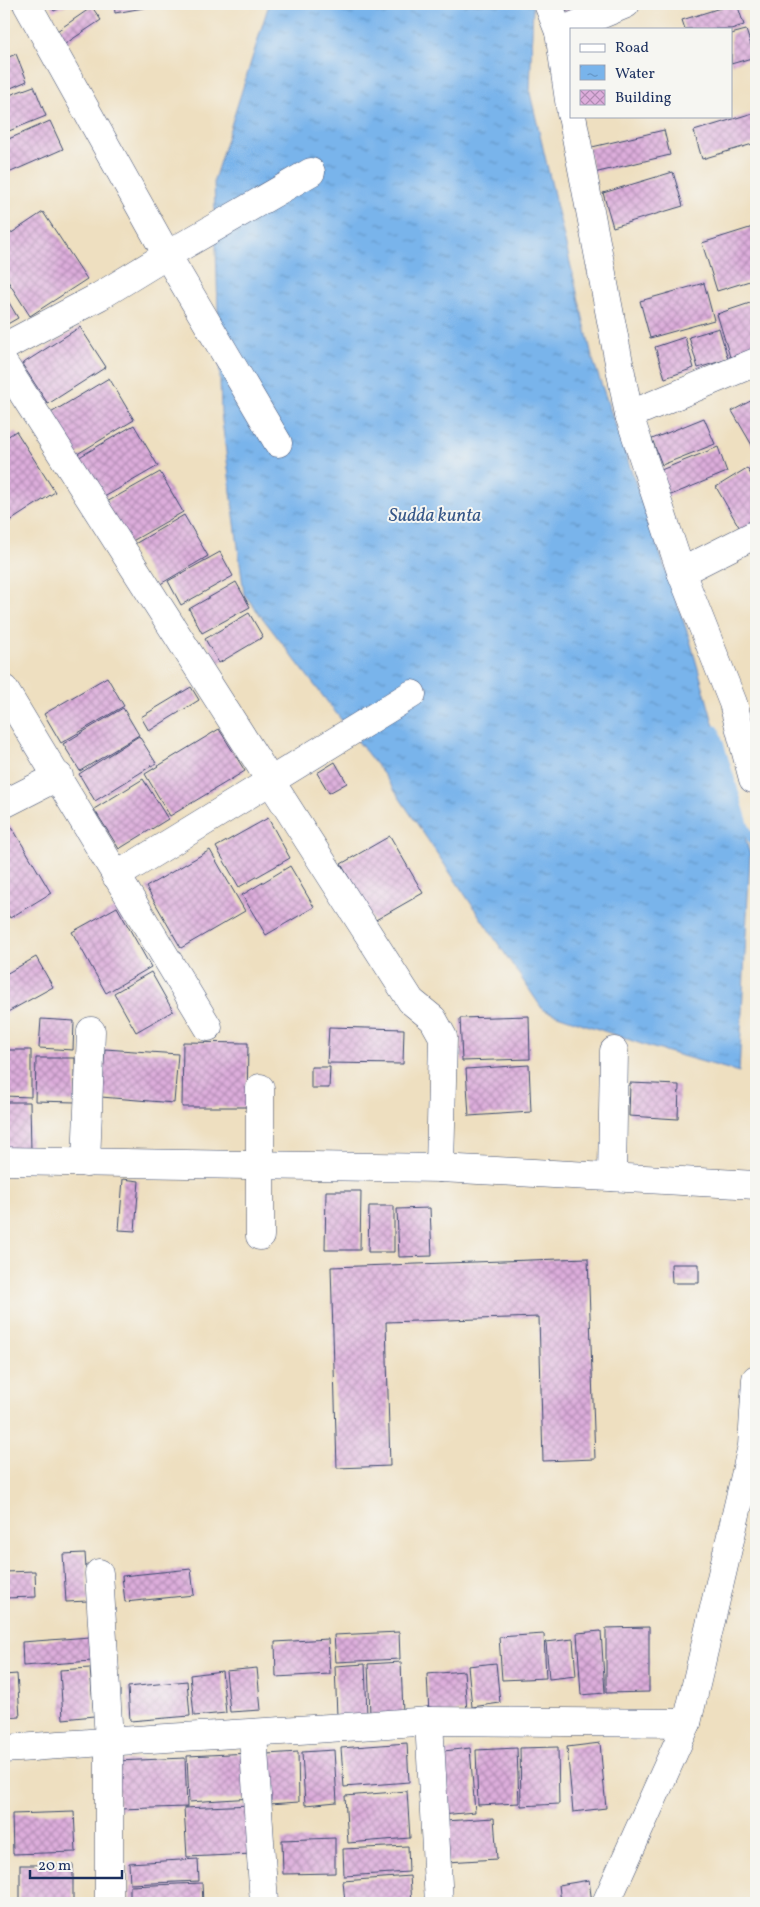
<svg xmlns="http://www.w3.org/2000/svg" width="760" height="1907" font-family="Vollkorn,serif">
	<defs>
		<pattern id="water-ripples" width="26" height="14" patternUnits="userSpaceOnUse" patternTransform="scale(1.25)"><rect width="26" height="14" fill="#79b4eb"/><path d="M2 4q2-2 4 0t4 0M15 11q2-2 4 0t4 0" fill="none" stroke="#6293c2"/></pattern>
		<pattern id="building-cross-hatch" width="8" height="8" patternUnits="userSpaceOnUse" patternTransform="scale(1.25)"><rect width="8" height="8" fill="#ddaddb"/><path d="M0 0l8 8M0 8l8-8" fill="none" stroke="#b28db5"/></pattern>
	</defs>
	<rect width="100%" height="100%" fill="#f6f6f2"/>
	<filter id="ink" filterUnits="userSpaceOnUse"><feTurbulence type="fractalNoise" baseFrequency=".02" numOctaves="2"/><feDisplacementMap in="SourceGraphic" scale="10" xChannelSelector="R" yChannelSelector="G"/><feConvolveMatrix kernelMatrix="1 2 1 2 8 2 1 2 1" color-interpolation-filters="sRGB"/></filter>
	<filter id="wash" filterUnits="userSpaceOnUse"><feTurbulence type="fractalNoise" baseFrequency=".0096" numOctaves="4" result="noise"/><feDisplacementMap in="SourceGraphic" scale="20" xChannelSelector="R" yChannelSelector="G"/><feGaussianBlur stdDeviation="1.12" result="paint"/><feColorMatrix in="noise" values="0 0 0 0 0 0 0 0 0 0 0 0 0 0 0 0 0 1.4 0 .05"/><feComposite in="paint" operator="in"/></filter>
	<g filter="url(#wash)">
		<rect width="100%" height="100%" fill="#eedfc0"/>
		<path fill="url(#water-ripples)" stroke="#4a72a4" d="M269,4H533L530,93L593,360L690,640L750,855L739,1072L650,1047L543,1010L384,775L244,594L221,413L214,180Z"/>
		<g fill="none" stroke-linecap="round" stroke-linejoin="round">
			<path stroke="#79b4eb" stroke-width="9" d="M715,730L745,827L756,847"/>
		</g>
		<g id="blocks">
			<g fill="url(#building-cross-hatch)">
				<path d="M50,4H68L54,11Z"/>
				<path d="M114,4H160V5L115,13Z"/>
				<path d="M561,4H591L563,12Z"/>
				<path d="M733,4H737L744,25L731,29H685L682,20Z"/>
				<path d="M92,7L101,20L62,46L57,31Z"/>
				<path d="M746,30L755,57L731,64V34Z"/>
				<path d="M16,54L27,81L4,91V59Z"/>
				<path d="M34,86L46,116L4,133V97Z"/>
				<path d="M756,112V143L702,159L694,131Z"/>
				<path d="M50,121L63,149L4,175V141Z"/>
				<path d="M664,130L670,155L594,173L588,148Z"/>
				<path d="M673,172L683,206L613,227L603,193Z"/>
				<path d="M43,212L87,279L30,316L4,275V238Z"/>
				<path d="M756,226V279L717,291L702,243Z"/>
				<path d="M704,283L714,320L650,338L640,301Z"/>
				<path d="M4,294L18,318L4,326Z"/>
				<path d="M756,301V349L730,357L717,314Z"/>
				<path d="M80,327L106,367L48,404L22,364Z"/>
				<path d="M719,328L728,359L698,368L689,337Z"/>
				<path d="M685,337L694,368L665,378L655,347Z"/>
				<path d="M109,378L134,420L69,459L44,417Z"/>
				<path d="M756,398V452L732,411Z"/>
				<path d="M704,418L715,444L662,465L652,439Z"/>
				<path d="M134,425L158,466L99,500L76,459Z"/>
				<path d="M16,431L55,492L4,525V439Z"/>
				<path d="M718,447L727,472L666,497L656,472Z"/>
				<path d="M756,462V476L750,466Z"/>
				<path d="M747,468L756,483V524L742,532L716,487Z"/>
				<path d="M160,472L183,512L129,543L105,503Z"/>
				<path d="M184,515L208,556L157,586L133,545Z"/>
				<path d="M220,552L233,576L181,605L168,581Z"/>
				<path d="M236,582L250,607L202,633L189,609Z"/>
				<path d="M249,613L263,637L219,663L205,639Z"/>
				<path d="M107,677L124,706L61,743L44,714Z"/>
				<path d="M191,687L199,700L149,731L141,717Z"/>
				<path d="M123,708L139,735L80,771L63,744Z"/>
				<path d="M219,729L245,771L170,816L145,774Z"/>
				<path d="M139,736L156,763L95,801L79,774Z"/>
				<path d="M335,762L347,783L329,793L317,773Z"/>
				<path d="M143,779L168,819L119,849L94,809Z"/>
				<path d="M268,818L290,858L239,887L216,847Z"/>
				<path d="M10,824L51,893L10,918L4,908V828Z"/>
				<path d="M390,836L423,893L374,921L341,864Z"/>
				<path d="M210,850L245,911L181,948L146,887Z"/>
				<path d="M290,866L314,907L266,935L242,895Z"/>
				<path d="M117,907L151,967L106,993L72,932Z"/>
				<path d="M36,957L53,987L4,1014V975Z"/>
				<path d="M151,972L173,1011L136,1032L114,993Z"/>
				<path d="M529,1016L530,1059L462,1061L460,1018Z"/>
				<path d="M41,1019L74,1021L73,1050L39,1048Z"/>
				<path d="M329,1027L404,1029L403,1064L327,1063Z"/>
				<path d="M183,1042L248,1043L247,1107H182Z"/>
				<path d="M105,1049L178,1054L174,1103L101,1097Z"/>
				<path d="M4,1050H31V1097L4,1096Z"/>
				<path d="M36,1058H75V1102L35,1101Z"/>
				<path d="M529,1065L531,1112L469,1116L466,1069Z"/>
				<path d="M311,1067H330L329,1088H311Z"/>
				<path d="M630,1083L679,1085L678,1119L629,1116Z"/>
				<path d="M4,1102H30L31,1152L4,1153Z"/>
				<path d="M123,1179L139,1181L135,1231L119,1230Z"/>
				<path d="M326,1191H361L360,1250H325Z"/>
				<path d="M369,1206H394V1252H368Z"/>
				<path d="M430,1208L432,1256L399,1257L397,1209Z"/>
				<path d="M588,1258L595,1459L543,1461L539,1317L386,1322L390,1466L337,1468L331,1267Z"/>
				<path d="M671,1264H699V1283H672Z"/>
				<path d="M85,1553L88,1601L66,1602L63,1554Z"/>
				<path d="M191,1569L194,1595L125,1602L122,1576Z"/>
				<path d="M35,1571L36,1597L4,1598V1572Z"/>
				<path d="M649,1627V1692L606,1693V1628Z"/>
				<path d="M601,1631L605,1693L581,1695L577,1633Z"/>
				<path d="M399,1632L400,1659L336,1662L334,1635Z"/>
				<path d="M544,1634L546,1678L502,1680L499,1637Z"/>
				<path d="M90,1637L92,1661L23,1666L22,1642Z"/>
				<path d="M328,1639L330,1674L276,1677L275,1642Z"/>
				<path d="M573,1639L576,1676L549,1679L546,1642Z"/>
				<path d="M401,1662L403,1714L370,1715L368,1664Z"/>
				<path d="M496,1663L500,1703L472,1707L468,1666Z"/>
				<path d="M365,1664L367,1715L337,1716L335,1666Z"/>
				<path d="M90,1668L94,1716L63,1719L60,1670Z"/>
				<path d="M257,1668L261,1710L230,1712L226,1671Z"/>
				<path d="M222,1671L226,1713L194,1716L190,1675Z"/>
				<path d="M464,1671L467,1711L429,1714L427,1674Z"/>
				<path d="M17,1674L20,1717L4,1718V1675Z"/>
				<path d="M187,1681L190,1716L130,1721L128,1687Z"/>
				<path d="M407,1743L409,1782L344,1787L341,1748Z"/>
				<path d="M600,1743L606,1808L573,1812L567,1747Z"/>
				<path d="M558,1747L559,1804L521,1806L520,1748Z"/>
				<path d="M470,1748L475,1812L441,1815L435,1752Z"/>
				<path d="M517,1748L519,1803L478,1805L476,1750Z"/>
				<path d="M334,1750L337,1802L305,1805L302,1752Z"/>
				<path d="M298,1752L299,1802L269,1804L267,1754Z"/>
				<path d="M250,1753L252,1798L189,1802L187,1756Z"/>
				<path d="M185,1758L187,1807L119,1809L117,1761Z"/>
				<path d="M407,1791L410,1838L348,1843L345,1796Z"/>
				<path d="M251,1805L253,1854L187,1857L184,1808Z"/>
				<path d="M74,1812L76,1852L13,1854L12,1814Z"/>
				<path d="M494,1818L497,1859L447,1862L444,1821Z"/>
				<path d="M335,1838V1873L283,1874L282,1840Z"/>
				<path d="M408,1846L409,1872L344,1876L343,1849Z"/>
				<path d="M198,1859L199,1881L130,1884L129,1863Z"/>
				<rect x="20" y="1865" width="53" height="38"/>
				<path d="M410,1876L412,1903H345L343,1881Z"/>
				<path d="M589,1880L592,1903H561L559,1885Z"/>
				<path d="M202,1883L203,1903H130V1886Z"/>
			</g>
		</g>
	</g>
	<g filter="url(#ink)">
		<use href="#blocks" fill-opacity="0" stroke="#3b496d" stroke-width="1"/>
		<g fill="none" stroke-linecap="round" stroke-linejoin="round">
			<defs>
				<g id="minor">
					<path d="M548,4L559,32"/>
					<path d="M571,114L559,32L626,4"/>
					<path d="M572,116L629,415L681,572L733,703L753,779"/>
					<path d="M4,347L100,296L167,255L27,4"/>
					<path d="M4,364L411,1001L433,1019L443,1037L440,1168"/>
					<path d="M629,415L756,362"/>
					<path d="M278,443L167,255L311,172"/>
					<path d="M681,572L756,534"/>
					<path d="M4,689L208,1027"/>
					<path d="M4,804L59,776"/>
					<path d="M116,876L412,694"/>
					<path d="M260,1088V1236"/>
					<path d="M4,1161L440,1168L756,1185"/>
					<path d="M86,1163L91,1031"/>
					<path d="M612,1177L614,1051"/>
					<path d="M99,1573L109,1740V1903"/>
					<path d="M429,1721L687,1723"/>
					<path d="M253,1734L264,1903"/>
					<path d="M4,1749C145,1738 287,1732 429,1721L439,1903"/>
					<path d="M606,1903L687,1723L752,1446L756,1379"/>
				</g>
			</defs>
			<use href="#minor" stroke="#3b496d" stroke-width="29"/>
			<use href="#minor" stroke="#fff" stroke-width="28"/>
		</g>
	</g>
	<g text-anchor="middle" stroke-width="4" stroke-linejoin="round" paint-order="stroke">
		<g font-size="19" font-style="italic" fill="#375788" stroke="#f6f6f2">
			<text x="435" y="521">Sudda kunta</text>
		</g>
	</g>
	<rect width="760" height="1907" fill="none" stroke="#f6f6f2" stroke-width="20"/>
	<rect x="570" y="28" width="162" height="90" fill="#f6f6f2" stroke="#9ea6b7"/>
	<rect x="580" y="44" width="25" height="8" fill="#ffffff" stroke="#9ea6b7"/>
	<text x="615" y="52" font-size="15" fill="#1b2f5e">Road</text>
	<rect x="580" y="65" width="25" height="15" fill="url(#water-ripples)" stroke="#9ea6b7"/>
	<text x="615" y="78" font-size="15" fill="#1b2f5e">Water</text>
	<rect x="580" y="90" width="25" height="15" fill="url(#building-cross-hatch)" stroke="#9ea6b7"/>
	<text x="615" y="102" font-size="15" fill="#1b2f5e">Building</text>
	<path d="M30 1870v8h92v-8" fill="none" stroke="#1b2f5e" stroke-width="2.5"/>
	<text x="38" y="1870" font-size="15" fill="#1b2f5e" stroke="#f6f6f2" stroke-width="4" paint-order="stroke">20 m</text>
</svg>
